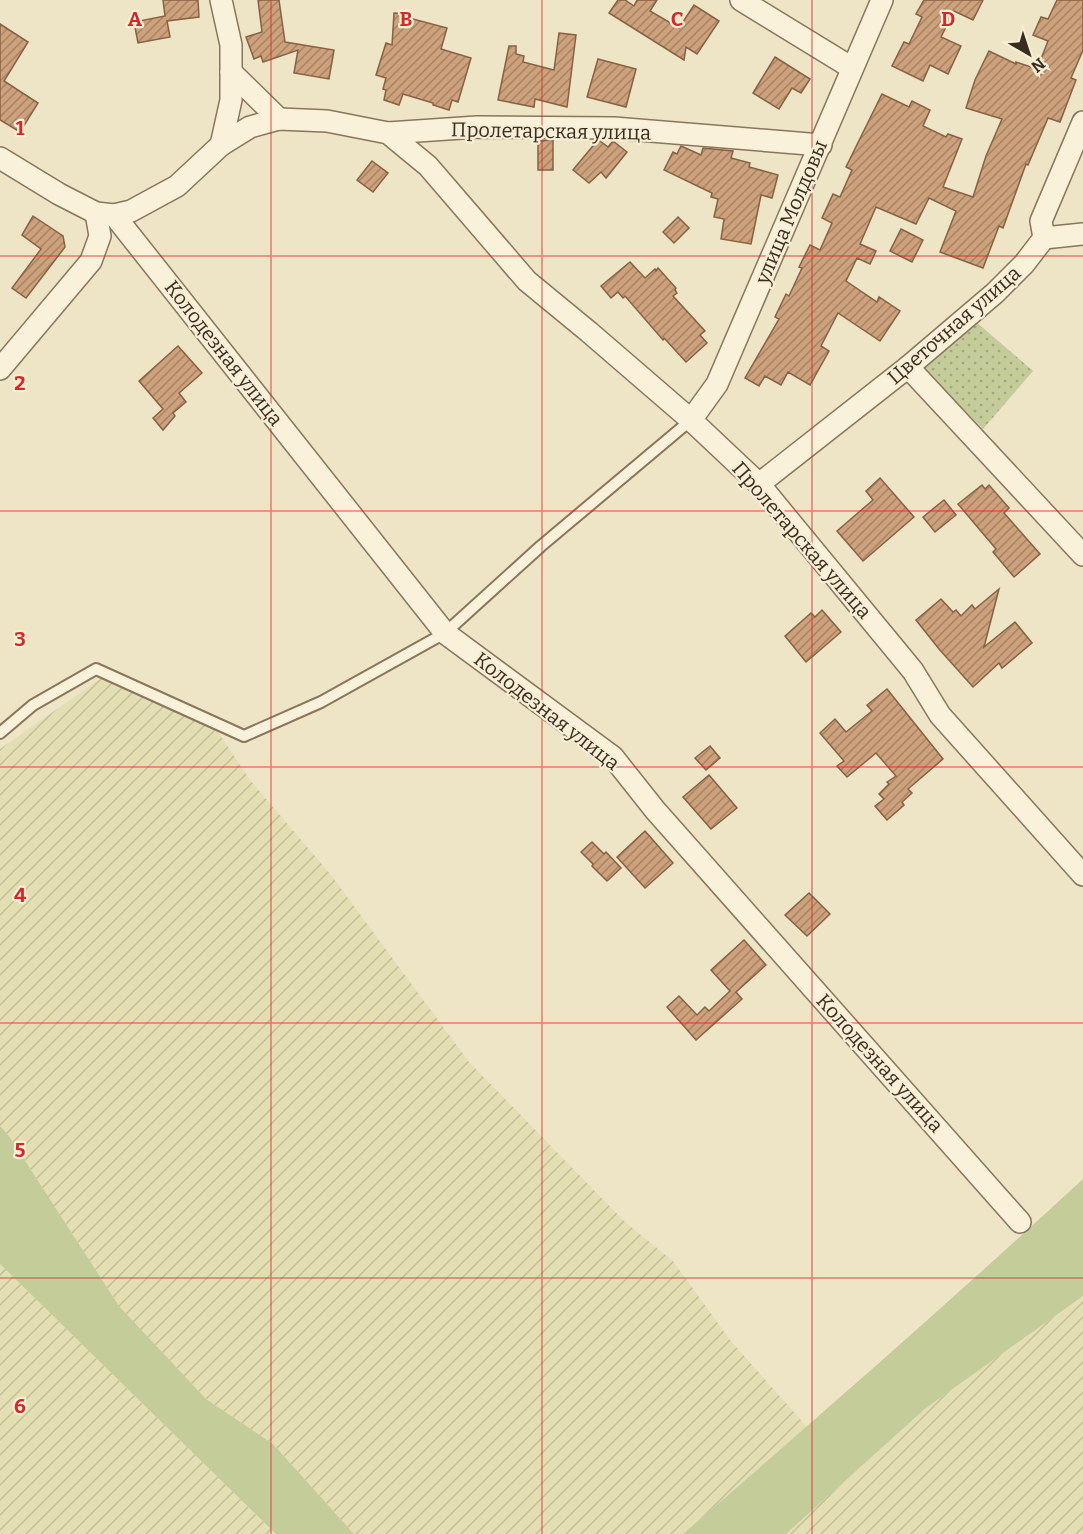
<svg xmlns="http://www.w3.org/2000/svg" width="1083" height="1534" font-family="Bitter,serif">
	<defs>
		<pattern id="farmland-furrows" width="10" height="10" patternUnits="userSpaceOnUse" patternTransform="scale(1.5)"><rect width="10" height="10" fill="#e4deb3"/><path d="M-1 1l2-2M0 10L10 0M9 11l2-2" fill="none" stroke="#c4bf9a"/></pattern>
		<pattern id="park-dots" width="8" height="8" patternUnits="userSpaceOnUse" patternTransform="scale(1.5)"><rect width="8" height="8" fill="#c4cc9a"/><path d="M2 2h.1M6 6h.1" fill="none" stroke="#a0a67d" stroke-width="1.8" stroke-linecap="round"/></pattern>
		<pattern id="building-hatch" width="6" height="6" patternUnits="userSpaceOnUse" patternTransform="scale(1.5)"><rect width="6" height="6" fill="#cca17c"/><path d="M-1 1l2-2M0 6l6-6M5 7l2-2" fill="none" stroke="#a78465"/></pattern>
	</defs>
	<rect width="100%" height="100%" fill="#eee4c6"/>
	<g fill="url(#farmland-furrows)">
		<path d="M103,677L216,729L250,780L331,875L469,1062L625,1222L673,1261L730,1340L807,1427L683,1534H354L273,1444L206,1399L119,1306L9,1136L0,1126V749Z"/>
		<path d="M0,1264L276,1534H0Z"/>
		<path d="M1083,1296V1534H786L926,1408Z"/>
	</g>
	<g fill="#c4cc9a">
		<path d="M0,1126L9,1136L119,1306L206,1399L273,1444L354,1534H276L0,1264Z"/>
		<path d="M1083,1179V1296L926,1408L786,1534H683C818,1417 952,1300 1083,1179Z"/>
	</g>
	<path fill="url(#park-dots)" d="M975,321L1033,371L983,429L921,366Z"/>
	<g fill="url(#building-hatch)" stroke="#886142" stroke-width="1.5">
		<path d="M163,0H198L199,17L167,21L170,37L138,43L134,22L165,16Z"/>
		<path d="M258,0H279L285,42L334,50L329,79L294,73L298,50L263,62L261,56L254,59L246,37L262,32Z"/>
		<path d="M618,0H625L634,6L637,0H657L650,11L679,28L694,5L719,21L697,54L686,47L684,60L609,13Z"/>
		<path d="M924,0H983L973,20L954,11L941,37L961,46L948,74L930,65L923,81L892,66L904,42L909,44L922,17L916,14Z"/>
		<path d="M1057,0H1083V50L1071,78L1076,80L1060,122L1048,118L1028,165L1026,164L1003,228L999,226L983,268L940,252L956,211L929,198L916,224L876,207L860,244L876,251L870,264L857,258L846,281L877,302L879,297L900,311L880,341L838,313L821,346L829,351L810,385L788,372L781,385L765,376L759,386L745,378L779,319L775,317L786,294L789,296L802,268L799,267L810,245L820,250L832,223L822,218L833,194L840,197L852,170L846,167L882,94L909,107L912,101L930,110L923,126L946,137L948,134L962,139L943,187L973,197L986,156L1002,119L966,108L975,80L989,51L1016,64V62L1037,69L1048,41L1033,35L1041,17L1048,19Z"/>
		<path d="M394,13L409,14V18L447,28L441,49L471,58L458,102L452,100L449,110L433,105V103L403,94L399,105L384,100L386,90L383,89L386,78L376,75L386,43L392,45Z"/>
		<path d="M0,24L28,42L4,81L38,103L20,132L0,120Z"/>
		<path d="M559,33L576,35L567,107L535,99L534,107L498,100L509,46H516V54L524,56L523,62L554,70Z"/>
		<path d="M775,57L810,79L801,93L792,88L779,109L753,93Z"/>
		<path d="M598,59L636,69L626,107L587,97Z"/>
		<path d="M553,140V170H538V141Z"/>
		<path d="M597,141H600L608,147L613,141L627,152L606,178L601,172L589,183L573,170Z"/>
		<path d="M681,146L701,155L703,148L733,151L731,158L750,163L749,167L778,175L772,198L761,195L751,244L721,239L724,219L714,217L718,199L711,197L712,193L664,170L673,152L677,154Z"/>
		<path d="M372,161L388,173L373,192L357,180Z"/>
		<path d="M33,216L63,236L65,247L26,298L12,288L41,249L22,235Z"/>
		<path d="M678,217L689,228L674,243L663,232Z"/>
		<path d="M901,229L923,240L912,262L890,251Z"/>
		<path d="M630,262L645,278L655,269L656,271L658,268L676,288L675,290L677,293L673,296L705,331L700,335L707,343L686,362L664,338L663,340L625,296L623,298L618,292L611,298L601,286Z"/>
		<path d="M178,346L202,373L179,393L186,402L173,413L175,416L163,430L153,418L163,409L139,381Z"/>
		<path d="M880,478L914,517L863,561L837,531L873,500L866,491Z"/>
		<path d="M982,485L985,489L989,485L1009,508L1004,513L1040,554L1014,577L993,552L996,549L958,504Z"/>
		<path d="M944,500L956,515L935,532L923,517Z"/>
		<path d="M999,589L984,647L1015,622L1032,643L1002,668L999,663L973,687L939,649L916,620L941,599L953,612L956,610L961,616L972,605L975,609Z"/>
		<path d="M822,610L841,632L806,662L785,636L811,613L815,617Z"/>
		<path d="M887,689L943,759L908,789L912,793L902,802L904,805L887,820L875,806L884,799L879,794L889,784L887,782L896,776L876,753L847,777L837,766L844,761L820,733L835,719L846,732L872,711L867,705Z"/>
		<path d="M710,746L720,758L706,770L695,758Z"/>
		<path d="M709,775L737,808L711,829L683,797Z"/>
		<path d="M645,831L673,863L645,888L617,857Z"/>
		<path d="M592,842L604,854L606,852L621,868L607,881L592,866L593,864L581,852Z"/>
		<path d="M809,893L830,914L807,936L785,915Z"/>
		<path d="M744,940L766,965L736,992L742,999L696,1040L667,1007L679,996L697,1015L705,1007L709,1011L730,991L711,970Z"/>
	</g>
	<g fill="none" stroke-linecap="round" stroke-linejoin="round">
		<defs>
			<path id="service" d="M0,733L33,705L96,669L244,736L321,702L445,633L541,546L691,420"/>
			<g id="minor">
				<path d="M741,0L852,68"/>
				<path d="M231,72L279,119"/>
				<path d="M388,133L477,127L614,128L821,145"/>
				<path d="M221,145L250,127L279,119L327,121L388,133L428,166L527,281L589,332L691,420L759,484L913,671L940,715L1083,875"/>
				<path d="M0,158L59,194L96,213L114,215L131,211L177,186L221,145L231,100V45L221,0"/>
				<path d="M114,215L445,633L613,757L655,810L1020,1222"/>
				<path d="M1044,238L1083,234"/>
				<path d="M908,367L1083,555"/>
				<path d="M0,369L91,261L100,236L96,213"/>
				<path d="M691,420L717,384L882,0"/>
				<path d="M759,484L908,367L995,293L1024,264L1044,238L1041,221L1083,122"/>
			</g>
		</defs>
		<use href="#service" stroke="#89765c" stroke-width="14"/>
		<use href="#minor" stroke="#89765c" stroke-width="24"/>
		<use href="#service" stroke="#f9f1d9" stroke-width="10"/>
		<use href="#minor" stroke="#f9f1d9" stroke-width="21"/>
	</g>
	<path fill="none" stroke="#d62828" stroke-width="1.5" stroke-opacity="0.55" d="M271,0V1534M542,0V1534M812,0V1534M0,256H1083M0,511H1083M0,767H1083M0,1023H1083M0,1278H1083"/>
	<g text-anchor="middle" stroke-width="4.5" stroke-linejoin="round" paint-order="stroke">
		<g font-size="20" fill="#3a2d1f" stroke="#f6eed5">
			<text transform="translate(551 131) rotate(1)" y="7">Пролетарская улица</text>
			<text transform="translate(791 212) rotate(-67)" y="7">улица Молдовы</text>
			<text transform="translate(954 325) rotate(-41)" y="7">Цветочная улица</text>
			<text transform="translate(224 353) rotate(52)" y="7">Колодезная улица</text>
			<text transform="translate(802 540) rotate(49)" y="7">Пролетарская улица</text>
			<text transform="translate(547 711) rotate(38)" y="7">Колодезная улица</text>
			<text transform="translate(880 1063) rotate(48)" y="7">Колодезная улица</text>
		</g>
	</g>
	<g font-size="20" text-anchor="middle" font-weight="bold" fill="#d62828" stroke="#f6eed5" stroke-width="4.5" stroke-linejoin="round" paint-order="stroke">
		<text x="135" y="26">A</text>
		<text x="406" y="26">B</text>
		<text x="677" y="26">C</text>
		<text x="948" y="26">D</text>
		<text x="20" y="135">1</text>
		<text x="20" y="390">2</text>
		<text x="20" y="646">3</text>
		<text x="20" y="902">4</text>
		<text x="20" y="1157">5</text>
		<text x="20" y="1413">6</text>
	</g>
	<g transform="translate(1029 54) rotate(141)" stroke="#f6eed5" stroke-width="4.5" paint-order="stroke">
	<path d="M0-4.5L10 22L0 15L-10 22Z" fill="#3a2d1f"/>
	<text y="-9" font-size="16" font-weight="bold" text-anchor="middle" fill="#3a2d1f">N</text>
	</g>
</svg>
